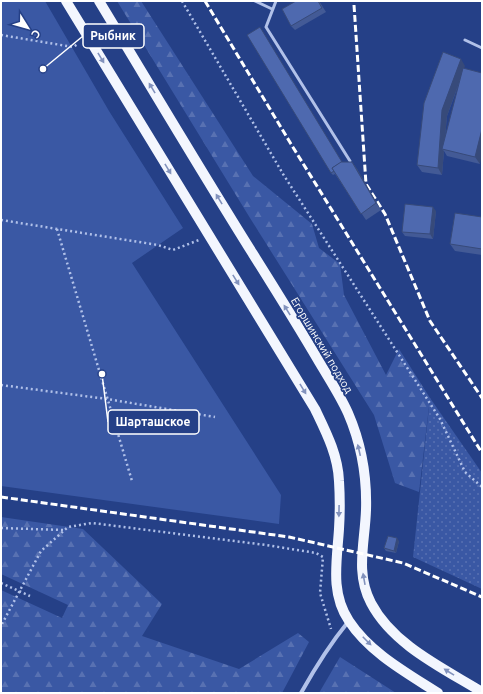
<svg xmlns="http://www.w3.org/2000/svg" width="483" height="694" font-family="Ubuntu,sans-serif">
	<defs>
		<pattern id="grass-dots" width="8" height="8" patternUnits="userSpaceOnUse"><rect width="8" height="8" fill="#3a58a4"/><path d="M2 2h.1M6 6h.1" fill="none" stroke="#5871b2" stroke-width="1.8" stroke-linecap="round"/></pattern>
		<pattern id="forest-firs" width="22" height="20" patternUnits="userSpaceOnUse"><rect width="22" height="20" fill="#3a58a4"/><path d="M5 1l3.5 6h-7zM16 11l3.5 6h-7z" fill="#5871b2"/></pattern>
	</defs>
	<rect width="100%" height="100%" fill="#254087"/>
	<path fill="url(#grass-dots)" d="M430,398L482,473V589L413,557Z"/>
	<g fill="url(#forest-firs)">
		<path d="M117,1H141L253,176L312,224L319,248L340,264L344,295L386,375L399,349L430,398L419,492L395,483L374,415L250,218Z"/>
		<path d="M1,517L83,529L162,604L142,636L239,669L298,633L309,642L282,693H1V590L62,618L68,605L1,574Z"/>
		<path d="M340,657L396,693H319Z"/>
	</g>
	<path fill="#3a58a4" d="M1,1H45L109,111L183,228L132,263L281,495L279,524L1,486Z"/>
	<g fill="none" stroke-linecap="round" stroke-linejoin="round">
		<g stroke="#b1c1e9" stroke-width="2.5" stroke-dasharray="2 3" stroke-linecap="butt">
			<path d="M182,1L283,174L440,419L465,472L482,487"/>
			<path d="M1,35L73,47L78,44"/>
			<path d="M1,220L158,245L173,250L199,240"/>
			<path d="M57,229L132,481"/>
			<path d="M1,385L107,399L215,417"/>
			<path d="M1,528L63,530"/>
			<path d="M1,583L30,596"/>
			<path d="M2,624L41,551L68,527L92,523L266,545L316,553L323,557L320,593L331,629"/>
		</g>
		<g stroke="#b1c1e9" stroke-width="3">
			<path d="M255,1L272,9"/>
			<path d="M276,1L266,27L350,161"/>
			<path d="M465,40L482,48"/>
		</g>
		<path stroke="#b1c1e9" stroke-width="4" d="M301,693C315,668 330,644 348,622"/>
		<g stroke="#f3f6fe" stroke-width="10">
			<path d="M66,1L315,409C326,432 338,455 339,481C340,497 340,513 339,529C337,561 330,593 349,621C370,653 407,673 438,693"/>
			<path d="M99,1C150,85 201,171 253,254C275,289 297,324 318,360C328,377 340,395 348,413C361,443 367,478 366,510C365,542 355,573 371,603C393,645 443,668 482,692"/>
		</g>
		<g stroke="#fff" stroke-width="3" stroke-dasharray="7 3" stroke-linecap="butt">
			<path d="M205,1L291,144L482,453"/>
			<path d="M354,5L366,184L385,214L430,321L482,398"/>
			<path d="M1,497L289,537L403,563L482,597"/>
		</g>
	</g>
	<g fill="#435a96" fill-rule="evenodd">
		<path d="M319,1L326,12L295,30L291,26Z"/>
		<path d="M465,66L464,68L480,164L447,156L444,151L442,175L422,172L417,165ZM460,81L445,138L447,116Z"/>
		<path d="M342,162H352L357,169L381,210L366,220L335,174L333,175L331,173Z"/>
		<path d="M436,211L433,239L405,236L402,232Z"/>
		<path d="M482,217V255L455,251L450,244Z"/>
		<path d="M399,541L396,553L386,551L384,548Z"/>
	</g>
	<g fill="#374a7a">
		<path d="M461,59L465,66L447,116L444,149H442L444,151L442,175L438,168L442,110Z"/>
		<path d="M482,129V154L480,164L475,157Z"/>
		<path d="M352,162L357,169L381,210L376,203Z"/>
		<path d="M433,207L436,211L433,239L430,234Z"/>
		<path d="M397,538L399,541L396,553L394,551Z"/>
	</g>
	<g fill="#4e69af" stroke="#374a7a">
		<path d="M296,1H318L322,8L291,26L282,9Z"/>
		<path d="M260,27L342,162L332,168L334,171L331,173L247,35Z"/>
		<path d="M443,52L461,59L442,110L438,168L417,165L424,103Z"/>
		<path d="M463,68L482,73V129L475,157L442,149Z"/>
		<path d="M341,162H352L376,203L361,214L332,168Z"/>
		<path d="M405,204L433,207L430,234L402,232Z"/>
		<path d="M455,213L482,217V249L450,244Z"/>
		<path d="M388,536L397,538L394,551L384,548Z"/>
	</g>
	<defs><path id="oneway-solid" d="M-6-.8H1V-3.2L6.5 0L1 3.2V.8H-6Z"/></defs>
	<g fill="#8292bd">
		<use href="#oneway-solid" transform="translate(101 58) rotate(59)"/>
		<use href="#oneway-solid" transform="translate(152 88) rotate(-121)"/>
		<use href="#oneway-solid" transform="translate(168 169) rotate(59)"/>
		<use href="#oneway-solid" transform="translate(219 199) rotate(-121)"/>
		<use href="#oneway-solid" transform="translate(236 280) rotate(58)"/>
		<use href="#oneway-solid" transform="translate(287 310) rotate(-122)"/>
		<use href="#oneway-solid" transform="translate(303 389) rotate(59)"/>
		<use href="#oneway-solid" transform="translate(359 450) rotate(-103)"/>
		<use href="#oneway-solid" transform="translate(339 511) rotate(91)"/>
		<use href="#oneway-solid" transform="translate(364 579) rotate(-100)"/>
		<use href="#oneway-solid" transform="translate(367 641) rotate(45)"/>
		<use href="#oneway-solid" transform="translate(449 672) rotate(-148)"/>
	</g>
	<g text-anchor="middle" stroke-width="3.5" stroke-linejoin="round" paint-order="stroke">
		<g font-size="11" fill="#fff" stroke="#254087">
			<text transform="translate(322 345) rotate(59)" y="4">Егоршинский подход</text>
		</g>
	</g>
	<path fill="none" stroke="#fff" stroke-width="1.5" d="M43 69L83 36M102 374L108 422"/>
	<g fill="#fff" stroke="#254087" stroke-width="1.5">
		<circle cx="43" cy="69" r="4"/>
		<circle cx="102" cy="374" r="4"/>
	</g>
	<g fill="#254087" stroke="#fff" stroke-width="1.5">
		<rect x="83" y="24" width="61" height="24" rx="4"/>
		<rect x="108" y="410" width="91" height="24" rx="4"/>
	</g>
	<g font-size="12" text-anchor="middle" font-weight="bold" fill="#fff">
		<text x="113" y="40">Рыбник</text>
		<text x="153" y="426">Шарташское</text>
	</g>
	<rect width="483" height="694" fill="none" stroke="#ffffff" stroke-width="4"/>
	<g transform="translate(28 28) rotate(127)" stroke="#254087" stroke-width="3" paint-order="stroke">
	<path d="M0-3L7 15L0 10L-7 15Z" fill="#ffffff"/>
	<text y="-6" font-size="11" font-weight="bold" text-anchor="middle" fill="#ffffff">С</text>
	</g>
</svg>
